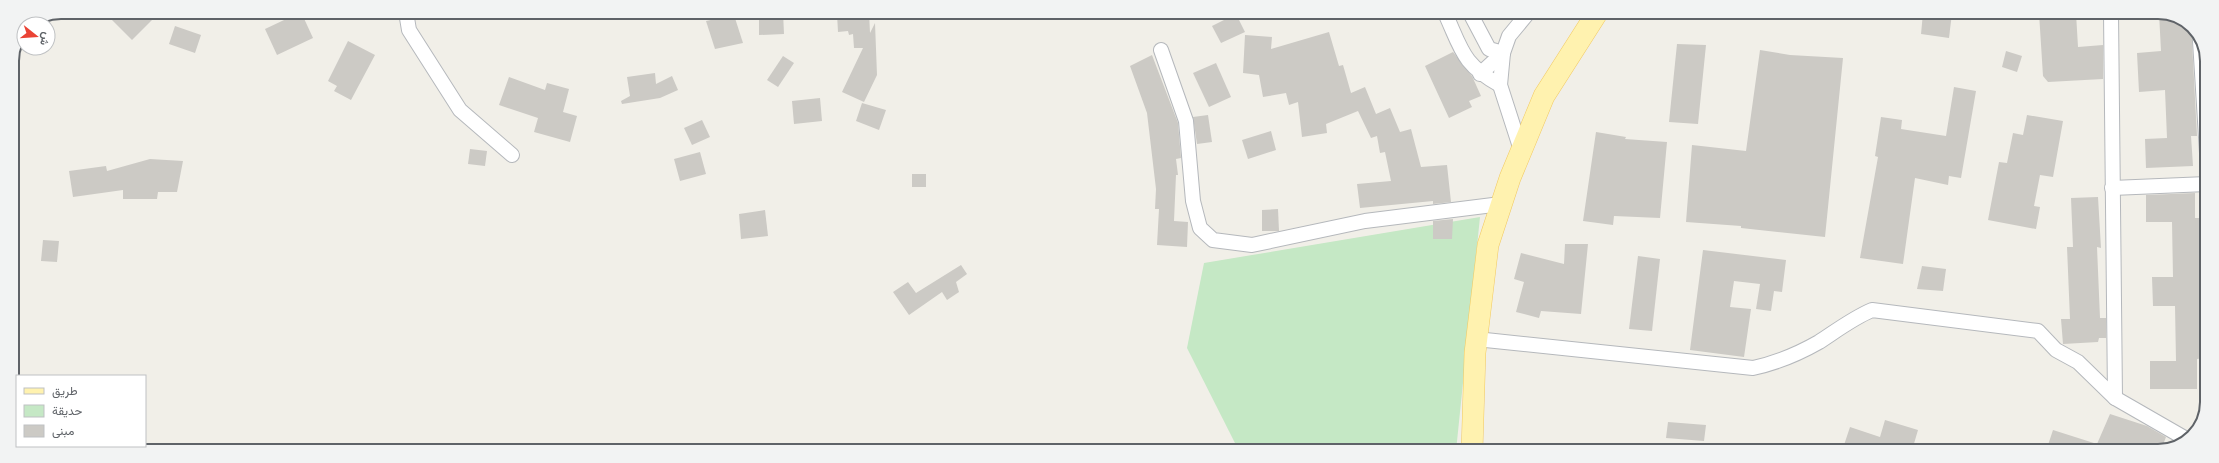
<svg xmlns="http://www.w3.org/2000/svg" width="2219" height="463" font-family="Inter,Vazirmatn,sans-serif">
	<rect width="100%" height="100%" fill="#f1efe8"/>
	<path fill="#c5e8c5" d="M1480,217L1456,451H1239L1187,348L1204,263Z"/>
	<g fill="#cccac5">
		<path d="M104,12H157L152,17L154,18L132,40Z"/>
		<path d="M301,12L313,38L277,55L265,29Z"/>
		<path d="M759,12H783L784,34L759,35Z"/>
		<path d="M869,12L870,33L875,23L877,75L864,102L842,92L863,48H854L853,34L849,35L848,31L838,32L837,14Z"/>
		<path d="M1923,13H1952L1949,38L1921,34Z"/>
		<path d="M2039,13H2076L2078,47L2103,45V79L2048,82L2043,76Z"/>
		<path d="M2159,13H2167L2194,28L2192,42L2197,136H2191L2193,166L2146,168L2145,139L2167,138L2165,90L2139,92L2137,53L2161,51Z"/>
		<path d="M1236,14L1245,32L1221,43L1212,26Z"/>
		<path d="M734,15L743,43L715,49L706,21Z"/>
		<path d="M175,26L201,35L195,53L169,44Z"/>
		<path d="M1329,32L1339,66L1343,65L1351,93L1365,87L1376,114L1390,108L1400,132L1411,129L1421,167L1447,165L1451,202L1433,204V201L1360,208L1357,184L1391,181L1385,152L1380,153L1377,136L1371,138L1358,111L1326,124L1327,133L1302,137L1298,102L1289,105L1286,93L1263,97L1259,75L1243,73L1245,35L1272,37L1271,49Z"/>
		<path d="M348,41L375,55L351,100L334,91L337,86L328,81Z"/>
		<path d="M1677,44L1706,45L1698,124L1669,122Z"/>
		<path d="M1760,50L1790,55L1843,58L1825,237L1741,228V226L1686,222L1692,145L1746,151Z"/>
		<path d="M2006,51L2022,56L2017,72L2002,67Z"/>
		<path d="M1453,52L1472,76L1481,96L1469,101L1472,107L1449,118L1425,66Z"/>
		<path d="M1152,55L1178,123L1181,158L1176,159L1178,175H1176L1174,221L1188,222L1187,247L1157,245L1159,209H1155L1156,189L1147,113L1130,66Z"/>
		<path d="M783,56L794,63L778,87L767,80Z"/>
		<path d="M1216,63L1231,97L1209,107L1193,73Z"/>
		<path d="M655,73L656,84L672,76L678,90L660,98L622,104L621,101L630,96L627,77Z"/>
		<path d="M509,77L545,90L547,83L569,89L563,112L577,116L570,142L534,132L538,118L499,105Z"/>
		<path d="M1954,87L1976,91L1961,178L1949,176L1948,185L1915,178L1903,264L1860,258L1878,157L1875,156L1881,117L1902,120L1901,129L1946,136Z"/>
		<path d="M820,98L822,121L794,124L792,101Z"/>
		<path d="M862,103L886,110L879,130L856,121Z"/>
		<path d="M1208,115L1212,142L1197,144L1193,117Z"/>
		<path d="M2027,115L2063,121L2053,177L2040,175L2034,206L2040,207L2036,229L1988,220L1999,162L2007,163L2013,133L2023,135Z"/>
		<path d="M702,120L710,137L692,145L684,128Z"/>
		<path d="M1271,131L1276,150L1248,159L1242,140Z"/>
		<path d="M1596,132L1626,137L1625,139L1667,142L1660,218L1614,216L1613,225L1583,221Z"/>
		<path d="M470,149L487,151L485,166L468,164Z"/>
		<path d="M700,152L706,174L680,181L674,159Z"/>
		<path d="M150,159L183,161L177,192H158L157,199H123V190L73,197L69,171L106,166L107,171Z"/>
		<rect x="912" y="174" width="14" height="13"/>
		<path d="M2195,193V218H2202L2204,358L2197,359V389H2150V361H2176L2175,306H2153L2152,277H2173L2172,222H2146V195Z"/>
		<path d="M2098,197L2101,248L2097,247L2100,318H2106V338H2099L2098,342L2063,344L2061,319H2070L2067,247H2073L2071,198Z"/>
		<path d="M1278,209L1279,231H1262V210Z"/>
		<path d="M765,210L768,236L741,239L739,214Z"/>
		<path d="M1453,219L1452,239H1433V221Z"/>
		<path d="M43,240L59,241L57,262L41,261Z"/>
		<path d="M1565,244H1588L1581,314L1541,311L1539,318L1516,312L1524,282L1514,279L1521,253L1564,264Z"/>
		<path d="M1703,250L1786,260L1782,292L1774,291L1771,311L1756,309L1760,284L1734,281L1730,307L1751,309L1744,357L1690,350Z"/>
		<path d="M1638,256L1660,259L1652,331L1629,329Z"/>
		<path d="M961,265L967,274L956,282L959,292L947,300L942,292L909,315L893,292L908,282L916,293Z"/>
		<path d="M1922,266L1946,269L1943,291L1917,289Z"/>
		<path d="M2110,414L2147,426L2166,437L2161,450L2046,451L2053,430L2097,444Z"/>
		<path d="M1885,420L1918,430L1913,447L1915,448V451H1842L1850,427L1880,437Z"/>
		<path d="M1668,422L1706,425L1704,441L1666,438Z"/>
	</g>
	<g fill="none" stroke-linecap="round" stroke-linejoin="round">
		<defs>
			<g id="minor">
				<path d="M406,12L409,30L460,110L512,155"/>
				<path d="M1445,13C1462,50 1462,64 1500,85"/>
				<path d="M1470,13L1489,49L1503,53"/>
				<path d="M2111,13L2115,398"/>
				<path d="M2200,41L2207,153"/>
				<path d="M1161,50L1186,121L1193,201L1200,228L1213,240L1252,245L1365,221L1501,204"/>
				<path d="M1480,74L1503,53"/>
				<path d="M1521,150L1500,85L1503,53L1509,36L1528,13"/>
				<path d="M2112,188L2207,184"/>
				<path d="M1476,339L1753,368C1776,363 1798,354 1819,342C1836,331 1853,318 1872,310L2038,331L2056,350L2078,362L2115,398L2188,440"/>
			</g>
			<path id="primary" d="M1472,451L1475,353L1488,245L1510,178L1544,96L1597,13"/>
		</defs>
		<use href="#minor" stroke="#b5b8bc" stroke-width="16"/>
		<use href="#primary" stroke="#f2c960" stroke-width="22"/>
		<use href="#minor" stroke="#fff" stroke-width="14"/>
		<use href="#primary" stroke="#fff2af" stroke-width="21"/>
	</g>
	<path d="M0 0H2219V463H0ZM61 19H2158A42 42 0 0 1 2200 61V402A42 42 0 0 1 2158 444H61A42 42 0 0 1 19 402V61A42 42 0 0 1 61 19Z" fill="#f2f3f3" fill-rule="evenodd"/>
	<path fill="none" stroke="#5f6368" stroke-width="2" d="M61 19H2158A42 42 0 0 1 2200 61V402A42 42 0 0 1 2158 444H61A42 42 0 0 1 19 402V61A42 42 0 0 1 61 19Z"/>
	<rect x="16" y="375" width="130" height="72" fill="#ffffff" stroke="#bfc1c3"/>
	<rect x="24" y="388" width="20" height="6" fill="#fff2af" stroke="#bfc1c3"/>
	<text x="52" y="395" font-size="12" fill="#5f6368">طريق</text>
	<rect x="24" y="405" width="20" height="12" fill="#c5e8c5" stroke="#bfc1c3"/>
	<text x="52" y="415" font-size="12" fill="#5f6368">حديقة</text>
	<rect x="24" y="425" width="20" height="12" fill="#cccac5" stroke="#bfc1c3"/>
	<text x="52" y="435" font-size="12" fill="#5f6368">مبنى</text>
	<g transform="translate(36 36) rotate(107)"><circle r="19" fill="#ffffff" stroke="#bfc1c3"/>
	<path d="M0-3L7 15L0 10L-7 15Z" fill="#ea4335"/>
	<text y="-6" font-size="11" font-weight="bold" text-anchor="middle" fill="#5f6368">ش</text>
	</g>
</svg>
